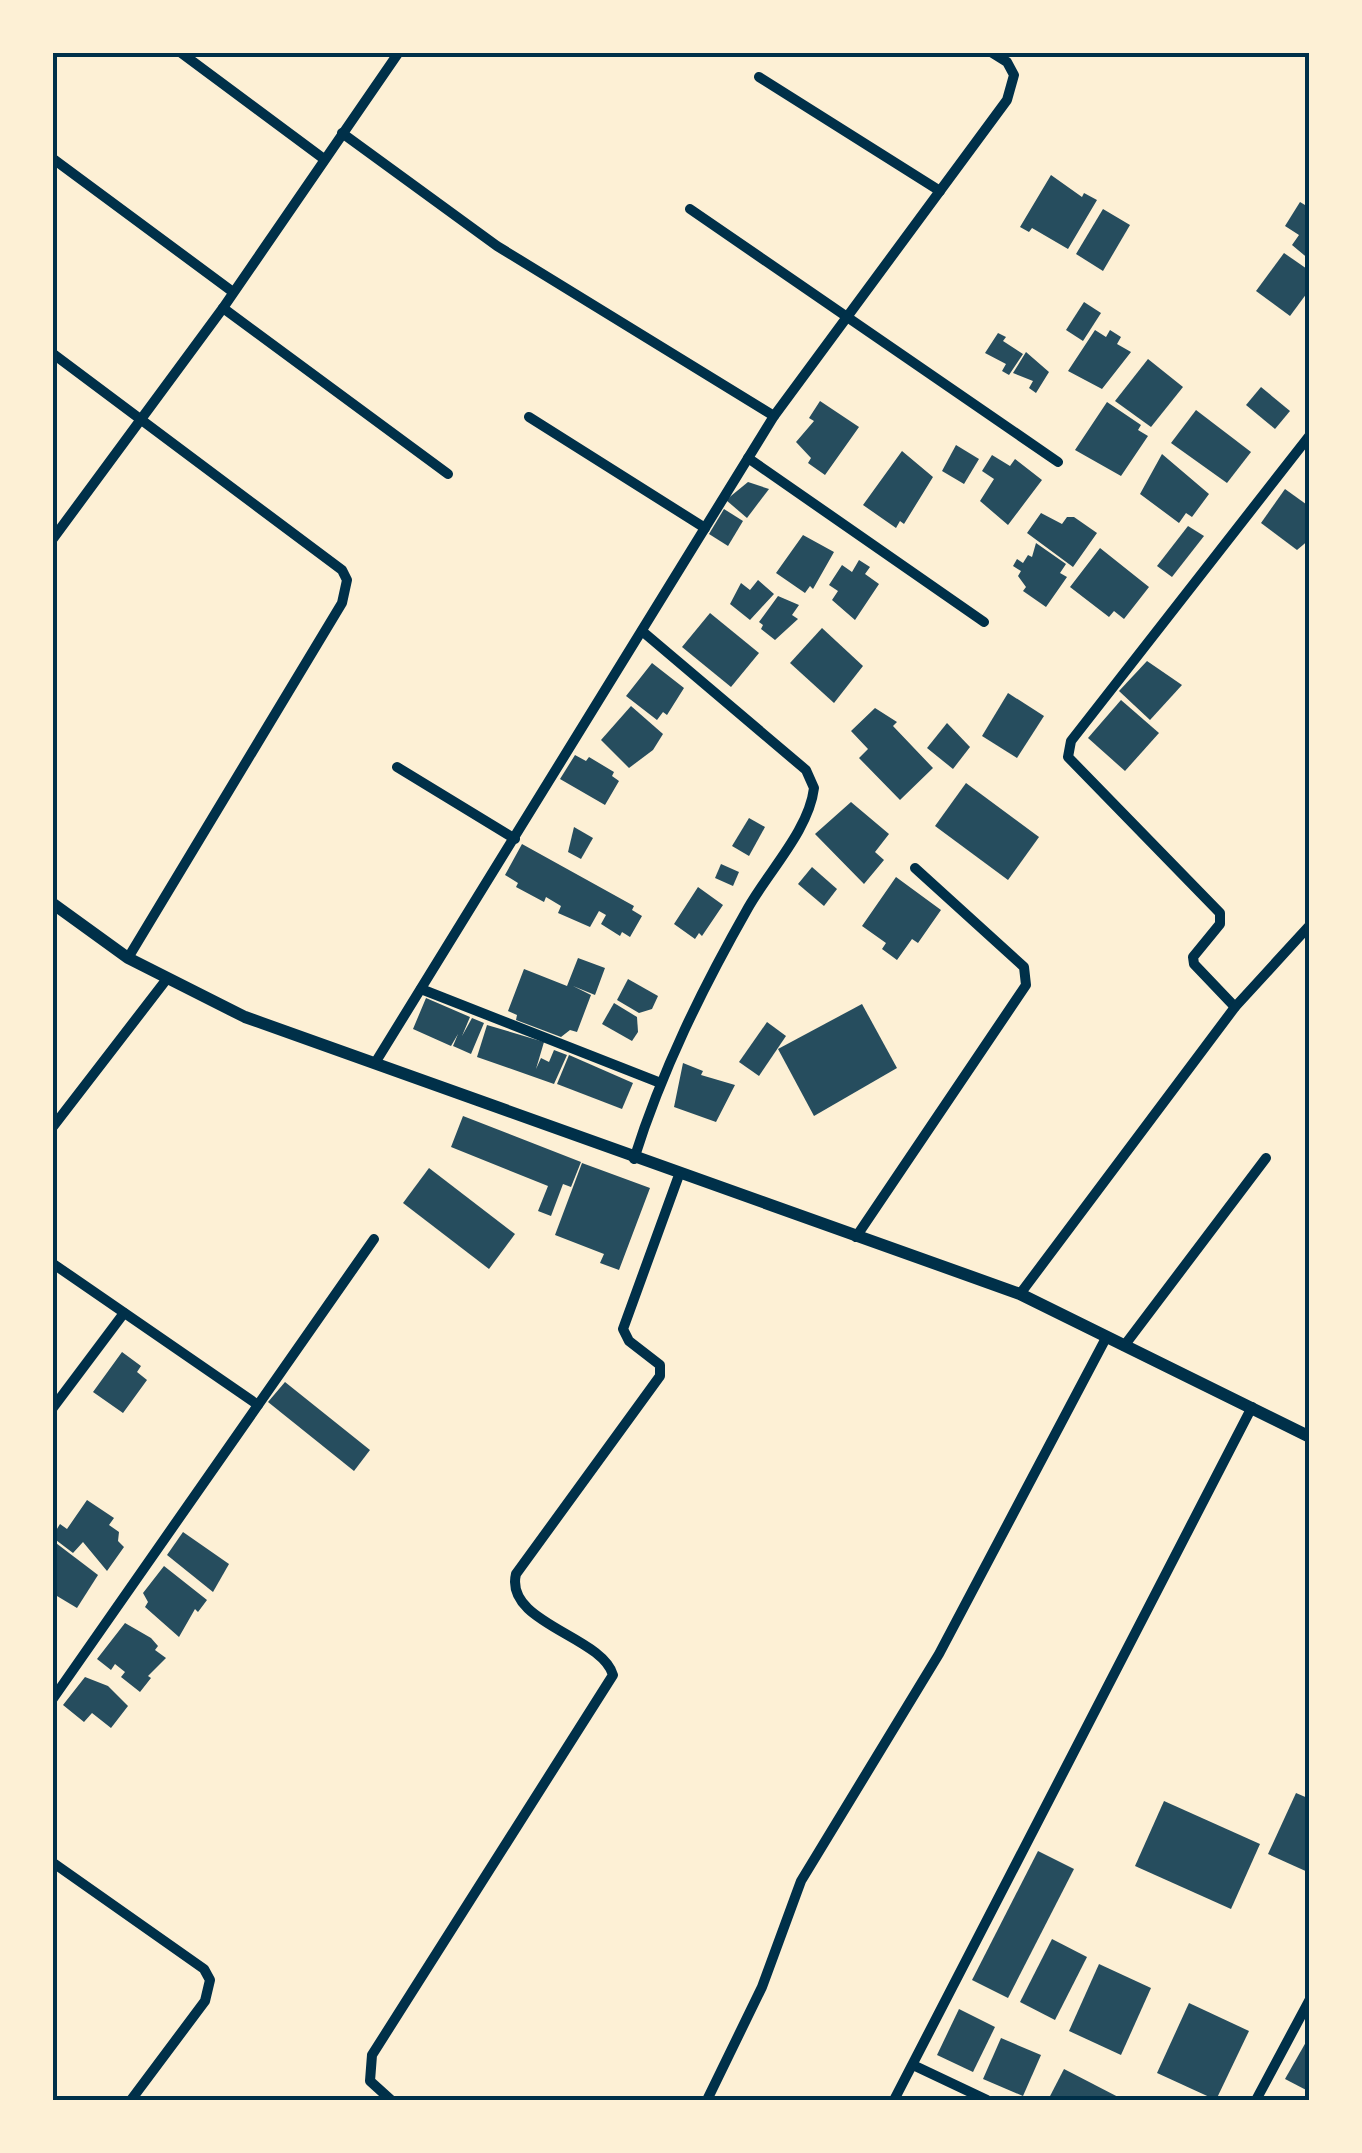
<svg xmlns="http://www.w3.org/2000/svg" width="1362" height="2153" font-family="'Archivo Narrow',sans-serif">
	<rect width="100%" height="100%" fill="#fdf0d5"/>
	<g fill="#264d5e">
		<path d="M1051,175L1082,197L1084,193L1097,200L1068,249L1032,228L1029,232L1020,227Z"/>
		<path d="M1300,202L1310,208V260L1292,245L1299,235L1285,226Z"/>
		<path d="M1103,209L1130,225L1103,271L1076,254Z"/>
		<path d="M1284,253L1310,271V289L1290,316L1256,291Z"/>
		<path d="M1084,302L1101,313L1083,341L1066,330Z"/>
		<path d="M1095,330L1106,337L1110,330L1121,337L1117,344L1131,352L1102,389L1068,371Z"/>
		<path d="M998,333L1006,337L1003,341L1023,354L1009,375L1002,371L1006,364L985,353Z"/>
		<path d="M1026,352L1049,372L1036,393L1029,388L1033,381L1013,373Z"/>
		<path d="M1148,359L1183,387L1151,427L1115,401Z"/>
		<path d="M1261,387L1290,411L1275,429L1246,405Z"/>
		<path d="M820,401L859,427L825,475L808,463L811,458L796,442L814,421L809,418Z"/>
		<path d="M1107,402L1141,425L1138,430L1148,436L1121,476L1075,450Z"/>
		<path d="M1196,410L1251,452L1227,483L1171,443Z"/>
		<path d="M956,445L979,459L964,484L942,471Z"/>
		<path d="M902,451L933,477L904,524L900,521L896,528L863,505Z"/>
		<path d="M1162,454L1209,494L1192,517L1186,513L1179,523L1140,494Z"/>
		<path d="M992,455L1010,466L1015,459L1042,480L1008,525L980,501L994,479L982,471Z"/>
		<path d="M748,482L769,489L747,518L726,500Z"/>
		<path d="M1285,489L1310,507V539L1297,550L1261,523Z"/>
		<path d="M724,509L743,521L728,546L709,534Z"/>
		<path d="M1041,513L1062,524L1067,517H1074L1097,533L1073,567L1027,533Z"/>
		<path d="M1188,526L1204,536L1172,577L1157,566Z"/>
		<path d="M803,535L834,552L813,589L810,586L805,593L776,573Z"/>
		<path d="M1036,543L1066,564L1060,573L1067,577L1046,607L1023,591L1026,587L1018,576L1021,571L1013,566L1017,559L1023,563L1028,555L1032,557Z"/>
		<path d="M1100,548L1149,587L1124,619L1114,611L1109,617L1070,587Z"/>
		<path d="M859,560L870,567L865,574L879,584L855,620L832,600L838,591L829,585L842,565L852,572Z"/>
		<path d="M758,580L774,594L750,620L730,604L741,583L750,590Z"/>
		<path d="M778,596L799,605L792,615L798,619L775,640L761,629L763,625L759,622Z"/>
		<path d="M710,613L759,653L731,687L682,647Z"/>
		<path d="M822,628L863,666L834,703L790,663Z"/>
		<path d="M1147,661L1182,685L1150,720L1119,691Z"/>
		<path d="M652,663L684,688L667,715L663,712L657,720L626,696Z"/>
		<path d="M1008,693L1044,716L1017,758L982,736Z"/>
		<path d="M1121,700L1159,733L1125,771L1088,738Z"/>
		<path d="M631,706L663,734L653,750L629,768L601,740Z"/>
		<path d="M875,708L897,722L893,726L933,768L900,800L859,758L868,749L851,731Z"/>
		<path d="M947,723L970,747L953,769L927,748Z"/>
		<path d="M575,755L586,761L589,757L614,772L612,776L619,781L605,805L560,779Z"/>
		<path d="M966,783L1039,837L1008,880L935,826Z"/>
		<path d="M851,802L889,834L875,852L884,860L864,884L815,834Z"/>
		<path d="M749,818L765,827L749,856L732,846Z"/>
		<path d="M574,827L593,838L581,859L568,852Z"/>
		<path d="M522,844L634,906L632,910L642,916L630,937L622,932L620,936L601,924L606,915L599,911L590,927L558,913L561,906L546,897L544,902L516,887L518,883L505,875Z"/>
		<path d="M721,864L739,872L733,886L715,878Z"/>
		<path d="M812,867L837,889L824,906L798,884Z"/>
		<path d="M896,877L941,910L918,943L912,939L897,960L882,949L886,943L862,926Z"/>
		<path d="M698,887L723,905L702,936L699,933L695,939L674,924Z"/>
		<path d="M578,958L605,968L595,995L573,986L591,995L577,1032L570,1030L561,1037L516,1020L517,1015L508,1011L524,969L567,986Z"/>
		<path d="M628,979L658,996L652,1009L639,1013L617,1000Z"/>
		<path d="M426,998L470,1017L462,1036L472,1018L484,1023L471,1054L453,1046L458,1034L451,1046L413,1029Z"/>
		<path d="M614,1003L637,1017L638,1032L632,1041L602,1024Z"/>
		<path d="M862,1004L897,1068L814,1116L778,1049Z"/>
		<path d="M767,1022L786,1036L759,1076L739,1062Z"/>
		<path d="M487,1025L544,1042L536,1069L541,1058L549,1062L554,1050L567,1055L554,1084L477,1057Z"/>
		<path d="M569,1055L633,1083L622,1109L557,1084Z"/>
		<path d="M683,1063L703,1071L701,1075L735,1085L716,1122L674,1107Z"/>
		<path d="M463,1116L581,1162L571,1187L563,1184L551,1216L538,1211L548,1186L451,1147Z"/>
		<path d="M582,1163L650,1188L619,1270L600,1263L604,1254L555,1235Z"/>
		<path d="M429,1168L515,1234L489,1269L403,1203Z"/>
		<path d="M122,1352L141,1366L137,1372L147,1380L123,1413L93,1392Z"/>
		<path d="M285,1382L370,1450L354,1471L268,1402Z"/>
		<path d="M87,1500L114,1518L109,1525L119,1532L118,1541L124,1547L107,1571L83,1542L73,1553L52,1537L60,1524L67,1529Z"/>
		<path d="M183,1532L229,1564L213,1592L167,1555Z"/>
		<path d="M52,1540L98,1575L77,1608L52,1593Z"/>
		<path d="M164,1566L207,1600L198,1612L195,1609L179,1637L145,1607L148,1602L143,1593Z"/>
		<path d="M125,1623L151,1638L158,1646L155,1650L166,1658L148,1676L151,1678L140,1692L121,1677L125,1672L115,1664L111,1670L97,1659Z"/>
		<path d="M85,1677L108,1686L128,1706L111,1728L92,1713L84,1722L63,1705Z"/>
		<path d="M1296,1793L1310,1799V1873L1268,1854Z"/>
		<path d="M1164,1801L1260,1844L1231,1909L1135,1866Z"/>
		<path d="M1038,1851L1074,1869L1008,1998L972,1980Z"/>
		<path d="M1052,1939L1087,1957L1055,2020L1020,2002Z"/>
		<path d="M1099,1964L1151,1988L1121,2055L1069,2031Z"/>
		<path d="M1189,2003L1249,2031L1216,2100L1157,2073Z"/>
		<path d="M959,2009L995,2027L973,2072L937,2055Z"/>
		<path d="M1310,2035V2092L1285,2079Z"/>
		<path d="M1001,2038L1041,2055L1023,2096L983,2079Z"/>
		<path d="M1064,2069L1124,2100H1048Z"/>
	</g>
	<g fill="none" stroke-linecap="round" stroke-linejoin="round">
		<g stroke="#003049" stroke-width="10">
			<path d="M180,52L324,159"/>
			<path d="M759,77L940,191"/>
			<path d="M342,133L497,246L774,416"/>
			<path d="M52,158L233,292"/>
			<path d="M690,209L1058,462"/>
			<path d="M223,308L448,474"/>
			<path d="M52,353L342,570L347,580L342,603L128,958"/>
			<path d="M529,417L705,528"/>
			<path d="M748,458L984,622"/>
			<path d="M52,540L223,308L399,52"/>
			<path d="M397,767L515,839"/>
			<path d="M421,989L658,1082"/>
			<path d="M1235,1007L1194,964L1193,957L1220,924V913L1068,757L1071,741L1310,435"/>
			<path d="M375,1063L774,416L1007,100L1014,75L1007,62L991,52"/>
			<path d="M52,1128L166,980"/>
			<path d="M634,1159C662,1070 702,989 748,908C768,872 809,830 814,788L806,770L642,631"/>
			<path d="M856,1237L1026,985L1024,967L915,868"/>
			<path d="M52,1263L258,1405"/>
			<path d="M1020,1294L1235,1007L1310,925"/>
			<path d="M1124,1346L1266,1158"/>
			<path d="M52,1409L124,1313"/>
			<path d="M52,1700L374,1239"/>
			<path d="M52,1862L204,1969L210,1980L205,2001L131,2100"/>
			<path d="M913,2065L987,2100"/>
			<path d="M391,2100L370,2081L372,2055L613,1675C602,1636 504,1623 516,1574L660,1376V1365L629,1341L623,1329L679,1175"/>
			<path d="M707,2100L762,1987L801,1881L939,1654L1106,1338"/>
			<path d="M894,2100L1252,1407"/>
			<path d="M1256,2100L1310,1999"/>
		</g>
		<path stroke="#003049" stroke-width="12" d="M52,903L128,958L245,1017L1020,1294L1310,1437"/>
	</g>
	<rect width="1362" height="2153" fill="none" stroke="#fdf0d5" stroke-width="110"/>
	<rect x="55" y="55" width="1252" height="2043" fill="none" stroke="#003049" stroke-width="4"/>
</svg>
